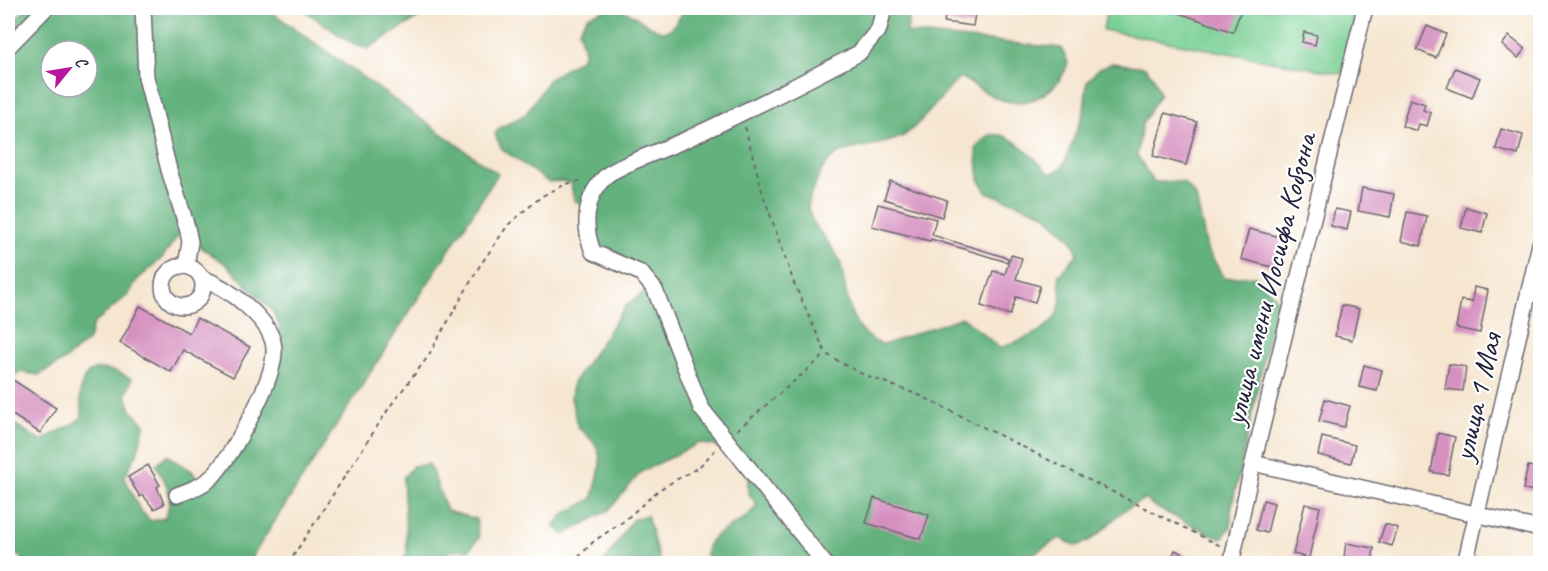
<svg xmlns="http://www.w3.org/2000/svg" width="1548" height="571" font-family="Caveat,sans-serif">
	<rect width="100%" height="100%" fill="#fff"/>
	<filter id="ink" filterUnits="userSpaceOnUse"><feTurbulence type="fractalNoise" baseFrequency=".0167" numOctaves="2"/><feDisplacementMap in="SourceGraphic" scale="12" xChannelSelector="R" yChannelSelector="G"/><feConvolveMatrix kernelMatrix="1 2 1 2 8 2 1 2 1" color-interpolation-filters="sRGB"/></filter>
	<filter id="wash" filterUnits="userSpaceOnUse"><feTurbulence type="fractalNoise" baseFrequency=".008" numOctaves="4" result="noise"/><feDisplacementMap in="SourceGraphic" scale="24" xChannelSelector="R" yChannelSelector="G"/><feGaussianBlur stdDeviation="1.35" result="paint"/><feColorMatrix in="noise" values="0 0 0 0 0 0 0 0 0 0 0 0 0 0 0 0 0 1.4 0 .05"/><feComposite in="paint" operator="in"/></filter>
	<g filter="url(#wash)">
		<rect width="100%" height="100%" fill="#f6e6d0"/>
		<path fill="#7ad094" stroke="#4e7968" stroke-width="1.5" d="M1107,8H1358L1342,74L1103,30Z"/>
		<g fill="#63b27e" stroke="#426a5c" stroke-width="1.5" fill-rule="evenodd">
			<path d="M27,8H266L498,174L248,563H27L8,547V420L41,441C55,432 70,428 82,417C82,408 79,397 81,388C85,359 116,370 132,379L126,395L131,410L145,424L137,454L124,477L140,510L151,521L165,518C174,496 167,484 156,465L167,455L192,471L200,483H215L280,356L279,326L273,312L227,265L202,248L194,236L179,234L162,258L137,280L129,294L93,324L89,339L65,360L39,375L22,372L8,378V34L12,23ZM51,51H87V87H51Z"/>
			<path d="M301,8H435L367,49L348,41Z"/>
			<path d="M610,8C632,8 643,27 665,32L672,28L686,8H910L907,33L1061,48L1068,62C1061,89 1031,109 1002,100C987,95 973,84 960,77C946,91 918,128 903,136C864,155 832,136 815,186C812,192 807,201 808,207C812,232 838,245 842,270C848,302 849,331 883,345L962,317L1000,348C1021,340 1056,330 1060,304C1062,295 1059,284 1059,275L1078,253L1070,238L1045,214L986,192L979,179L976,148C979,145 983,139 986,137C1008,125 1036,161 1050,174L1063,167L1084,111L1087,82L1097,70L1112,63L1145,67L1154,78L1160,94L1142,124L1137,155L1153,182H1183L1196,196L1207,249L1224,278L1255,276L1277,299L1231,510V527L1221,539L1157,508L1144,499C1134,505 1122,510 1115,518C1101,532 1095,540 1076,546L1060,538L1031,555L1001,560L998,563H708C697,535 733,529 747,516C751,513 754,509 757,505L748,493V476L740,463L715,446L699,443L641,472L609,510L564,535L554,526L564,514L592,499C601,466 609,450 578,428L571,398L573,383L627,304L656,285L604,250L597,237L596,222L586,209L574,200L571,184L564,181L548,182L502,149L495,135L498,129L526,114L549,79L582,58L584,52L579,30L588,16Z"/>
			<path d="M429,464L447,511L476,519L479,538L469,550C457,549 444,550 438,563H401L407,554L403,478L413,466Z"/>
			<path d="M647,515L660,563H604L632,520Z"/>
		</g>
		<g id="blocks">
			<g fill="#d690c0">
				<path d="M947,8H976L973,26L944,22Z"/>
				<path d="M1165,8H1242L1233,32Z"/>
				<path d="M1427,26L1446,34L1436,58L1417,50Z"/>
				<path d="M1304,32L1317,35L1315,45L1302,42Z"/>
				<path d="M1509,36L1525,49L1518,58L1502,45Z"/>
				<path d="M1455,68L1480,78L1472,98L1447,88Z"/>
				<path d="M1410,99L1425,104L1423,110L1431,113L1427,126L1419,124L1417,131L1402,126Z"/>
				<path d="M1165,113L1197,122L1186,165L1153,156Z"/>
				<path d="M1501,129L1523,135L1518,155L1496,149Z"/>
				<path d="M890,181L947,200L942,217L884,199Z"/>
				<path d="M1362,188L1394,194L1390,217L1358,211Z"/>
				<path d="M878,204L936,219L932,235L1008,258L1007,262L931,239L930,241L872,226Z"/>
				<path d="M1466,207L1487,213L1482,233L1461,228Z"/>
				<path d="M1335,209L1351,212L1347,230L1331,226Z"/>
				<path d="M1407,212L1427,216L1421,246L1401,241Z"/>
				<path d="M1249,229L1284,238L1276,268L1241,259Z"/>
				<path d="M1011,255L1022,258L1016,279L1040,286L1035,302L1016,297L1010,315L981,306L993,271L1005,274Z"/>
				<path d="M1474,287L1488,290L1480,333L1456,328L1461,300L1472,302Z"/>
				<path d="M1342,305L1359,309L1352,340L1335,336Z"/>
				<path d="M140,306L189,333L197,318L250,347L233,377L183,350L171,372L120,343Z"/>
				<path d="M1449,364L1466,367L1463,391L1445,389Z"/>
				<path d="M1364,365L1382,370L1377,391L1359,387Z"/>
				<path d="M13,380L56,408L40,433L8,412V388Z"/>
				<path d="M1325,399L1350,406L1344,427L1319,421Z"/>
				<path d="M1438,433L1455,437L1448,475L1431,472Z"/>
				<path d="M1322,437L1355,445L1351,463L1318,455Z"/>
				<path d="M148,465L160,485L157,487L164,504L154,509L143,495L140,497L128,477Z"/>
				<path d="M1528,466L1540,468V492L1523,489Z"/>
				<path d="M874,498L929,515L921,539L866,523Z"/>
				<path d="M1263,500L1274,503L1267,533L1256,530Z"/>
				<path d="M1305,504L1320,507L1309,558L1293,554Z"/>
				<path d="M1385,524L1398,528L1392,546L1379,542Z"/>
				<path d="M1346,543L1374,548L1372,564H1343Z"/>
				<path d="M1175,550L1187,556L1183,564H1169Z"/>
				<path d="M1502,559L1517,563V564H1501Z"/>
			</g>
		</g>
	</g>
	<g filter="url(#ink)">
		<use href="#blocks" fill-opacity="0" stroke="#6c676f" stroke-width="1.5"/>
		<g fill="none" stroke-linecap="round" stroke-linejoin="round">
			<defs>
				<g id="minor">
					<path d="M143,8L146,77L169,170L187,227L190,242L186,266"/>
					<path d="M8,47L46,8"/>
					<circle cx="183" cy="286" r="20"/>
					<path d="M1253,463L1540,529"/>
					<path d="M177,495C190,490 203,486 213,476C233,453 276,379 274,349C273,320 227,287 202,278"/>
					<path d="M825,564L701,408L655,290L641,273L593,252C583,226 584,197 606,176C617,166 668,148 685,140C744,113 802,83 859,53L879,29L884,8"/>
					<path d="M1231,564L1253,463L1365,8"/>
					<path d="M1465,564L1540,244"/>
				</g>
			</defs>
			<use href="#minor" stroke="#6c676f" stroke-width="18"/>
			<g stroke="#6c676f" stroke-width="2" stroke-dasharray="4.5 4.5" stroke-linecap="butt">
				<path d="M745,127L763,194L794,283L826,354L860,373L921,396L1221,546"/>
				<path d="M737,430L826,354"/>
				<path d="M288,564L391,405L427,358L479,267L508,225L542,196L566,184L584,180"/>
				<path d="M572,564L594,541L624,521L660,489L699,467L717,448"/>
			</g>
			<use href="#minor" stroke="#fff" stroke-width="15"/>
		</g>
	</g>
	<g text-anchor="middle" stroke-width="4.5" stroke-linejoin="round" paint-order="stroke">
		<g font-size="30" fill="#22223b" stroke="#fff">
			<text transform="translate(1270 279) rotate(-76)" y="10">улица имени Иосифа Кобзона</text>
			<text transform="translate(1477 397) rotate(-77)" y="10">улица 1 Мая</text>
		</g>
	</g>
	<rect width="1548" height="571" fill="none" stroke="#fff" stroke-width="30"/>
	<g transform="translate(69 69) rotate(60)"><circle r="28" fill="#ffffff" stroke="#a7a7b1" stroke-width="1.5"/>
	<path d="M0-4.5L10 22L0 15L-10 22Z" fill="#b5179e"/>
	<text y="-9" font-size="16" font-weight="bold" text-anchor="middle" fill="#22223b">С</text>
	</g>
</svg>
